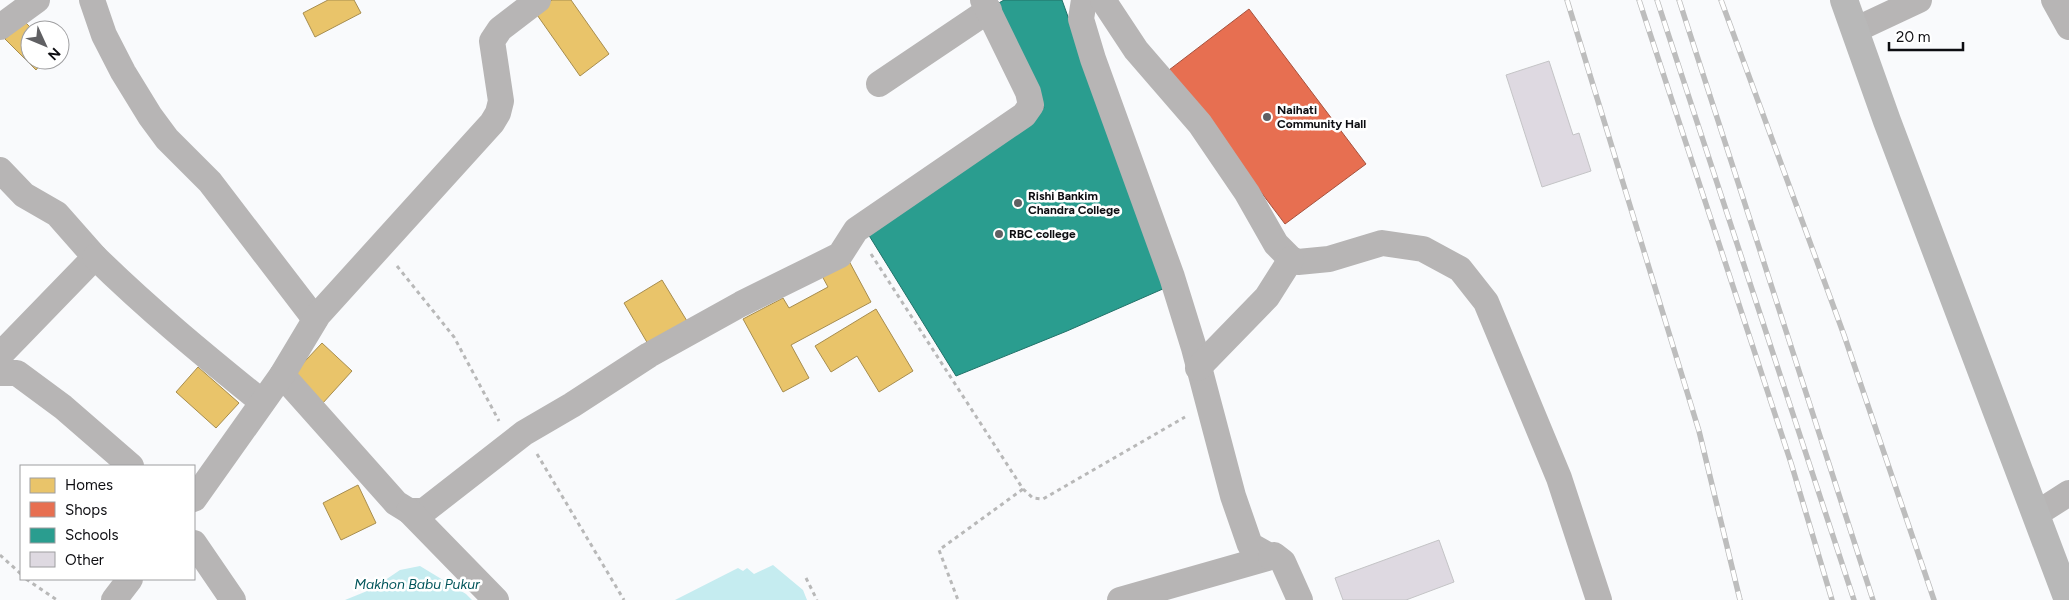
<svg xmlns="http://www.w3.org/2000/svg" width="2069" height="600" font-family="Figtree,sans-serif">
	<rect width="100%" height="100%" fill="#f9fafc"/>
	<g fill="#c5ecf0">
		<path d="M773,565L803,590L807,600H675L738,568L743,571L747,568L754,574Z"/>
		<path d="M420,566L466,594L472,600H345L372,589L400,570Z"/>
	</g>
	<g fill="#e9c46a" stroke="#a78d4f">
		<path d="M328,0H354L361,13L315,37L303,13Z"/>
		<path d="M552,0H571L609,54L580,76L535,12Z"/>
		<path d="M24,21L33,30H30V60H44L36,70L5,39Z"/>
		<path d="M849,261L871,302L791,345L809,378L783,392L743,319L783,298L789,308L828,287L822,276Z"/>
		<path d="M662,280L687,321L648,344L624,303Z"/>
		<path d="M876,309L913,371L879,392L857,356L831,372L815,346Z"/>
		<path d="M322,343L352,371L322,404L292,375Z"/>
		<path d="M198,367L239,403L216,428L176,392Z"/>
		<path d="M358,485L376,523L341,540L323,503Z"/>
	</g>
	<path fill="#e76f51" stroke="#a6523e" d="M1249,9L1366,164L1285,224L1169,70Z"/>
	<path fill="#2a9d8f" stroke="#217269" d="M1004,0H1062L1165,288L1067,331L956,376L865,229L1044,108L997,4Z"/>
	<g fill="#ded9e1" stroke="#c4c4c6">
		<path d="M1549,61L1573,135L1579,133L1591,171L1542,187L1506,75Z"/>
		<path d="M1439,540L1454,582L1406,600H1343L1335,578Z"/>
	</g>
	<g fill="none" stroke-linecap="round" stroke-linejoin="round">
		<g stroke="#b8b8b8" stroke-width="3" stroke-dasharray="4 4" stroke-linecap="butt">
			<path d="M871,254L1023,489L939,550L958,600"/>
			<path d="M397,266L454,337L499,421"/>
			<path d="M537,454L624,600"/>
			<path d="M1023,489L1033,498L1043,499L1185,417"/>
			<path d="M0,555L21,574"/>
			<path d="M806,578L817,600"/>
			<path d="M26,579L57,600"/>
		</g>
		<g stroke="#b7b5b5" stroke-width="26">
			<path d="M92,0L104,35L123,72L150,116L167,139L210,182L315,319"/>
			<path d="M1084,0L1081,19L1093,59L1172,277L1194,348L1233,496L1250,545L1271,557L1120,600"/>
			<path d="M1103,0L1136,50L1200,124L1247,193L1276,244L1291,259L1298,262L1329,259L1382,243L1423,249L1460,269L1486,302L1559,478L1599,600"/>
			<path d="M2054,0L2069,27"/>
			<path d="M0,27L37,0"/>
			<path d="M1855,30L1919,0"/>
			<path d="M879,84L989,10"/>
			<path d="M0,170L24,195L57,214L95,257L0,355"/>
			<path d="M95,257C148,309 205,356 262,402"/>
			<path d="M1198,368L1267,297L1291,259"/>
			<path d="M0,373H17L63,407L131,466"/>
			<path d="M282,375L396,503L409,511H424L524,433L572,405L649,355L741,304L840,255L856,230L1024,115L1031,105L1028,92L983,0"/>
			<path d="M194,499L282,375L318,315L492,123L498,113L501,101L492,41L500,29L538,0"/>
			<path d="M409,511L496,600"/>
			<path d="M2036,514L2069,493"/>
			<path d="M194,543L233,600"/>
			<path d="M1271,557L1274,555L1283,562L1300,600"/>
			<path d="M114,600L130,579"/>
		</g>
		<path stroke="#b8b8b8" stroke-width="28" d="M1844,0L1887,121L2068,600"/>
		<defs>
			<g id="rail">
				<path d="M1567,0L1699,431L1740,600"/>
				<path d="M1639,0L1791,463L1832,600"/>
				<path d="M1657,0L1854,600"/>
				<path d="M1679,0L1873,600"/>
				<path d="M1721,0L1844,335L1934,600"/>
			</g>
		</defs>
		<use href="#rail" stroke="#bdbdbd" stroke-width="5.5"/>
		<use href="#rail" stroke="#fff" stroke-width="4" stroke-dasharray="11" stroke-linecap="butt"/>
	</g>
	<g fill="#606063" stroke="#fff" stroke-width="2">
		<circle cx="1267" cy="117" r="5"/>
		<circle cx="1018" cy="203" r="5"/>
		<circle cx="999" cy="234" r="5"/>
	</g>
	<g text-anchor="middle" stroke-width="5" stroke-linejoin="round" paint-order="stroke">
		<g font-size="12" font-weight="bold" fill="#0d0d11" stroke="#fff" text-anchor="start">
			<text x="1277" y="114">Naihati<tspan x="1277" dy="14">Community Hall</tspan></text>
			<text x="1028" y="200">Rishi Bankim<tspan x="1028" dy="14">Chandra College</tspan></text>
			<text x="1009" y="238">RBC college</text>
		</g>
		<g font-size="14" font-style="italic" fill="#02555b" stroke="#fff">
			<text x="417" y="589">Makhon Babu Pukur</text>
		</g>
	</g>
	<rect x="20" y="465" width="175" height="115" fill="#ffffff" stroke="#9e9ea0"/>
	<rect x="30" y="478" width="25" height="15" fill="#e9c46a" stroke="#9e9ea0"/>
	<text x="65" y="490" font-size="15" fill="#0d0d11">Homes</text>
	<rect x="30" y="502" width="25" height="15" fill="#e76f51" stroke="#9e9ea0"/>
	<text x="65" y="515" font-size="15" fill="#0d0d11">Shops</text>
	<rect x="30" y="528" width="25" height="15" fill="#2a9d8f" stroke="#9e9ea0"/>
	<text x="65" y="540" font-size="15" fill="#0d0d11">Schools</text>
	<rect x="30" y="552" width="25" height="15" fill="#ded9e1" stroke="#9e9ea0"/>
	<text x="65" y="565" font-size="15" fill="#0d0d11">Other</text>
	<g transform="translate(45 45) rotate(134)"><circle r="24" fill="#ffffff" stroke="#9e9ea0"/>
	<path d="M0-4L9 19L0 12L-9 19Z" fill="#606063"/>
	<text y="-8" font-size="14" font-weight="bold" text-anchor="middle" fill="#0d0d11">N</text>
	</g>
	<path d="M1889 42v8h74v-8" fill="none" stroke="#0d0d11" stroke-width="2.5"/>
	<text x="1896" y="42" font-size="15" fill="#0d0d11" stroke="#ffffff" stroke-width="4" paint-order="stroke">20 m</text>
</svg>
